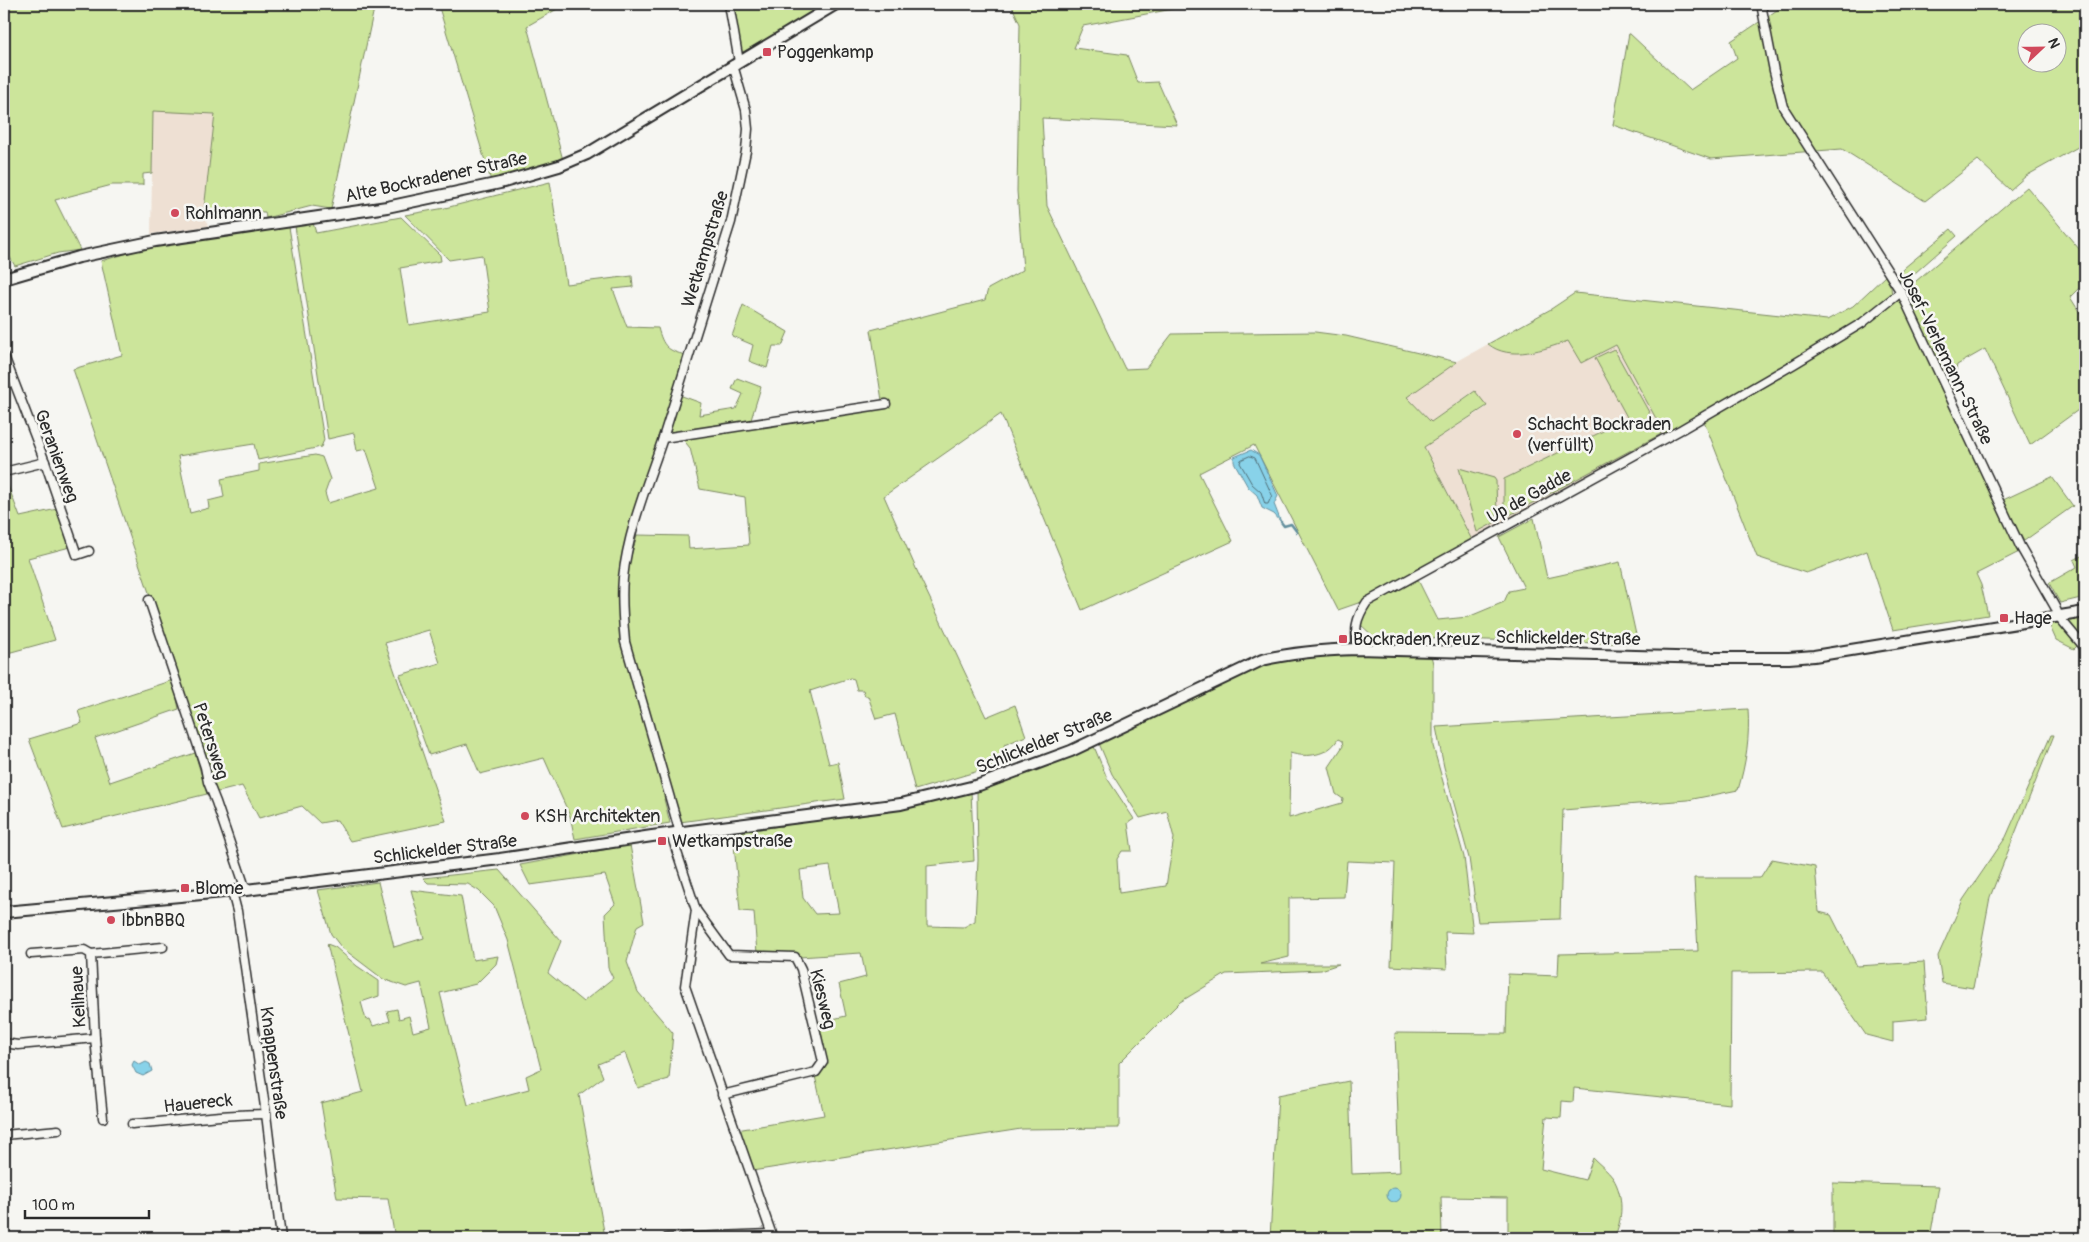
<svg xmlns="http://www.w3.org/2000/svg" width="2089" height="1242" font-family="Pangolin,sans-serif">
	<rect width="100%" height="100%" fill="#f6f6f2"/>
	<filter id="ink" filterUnits="userSpaceOnUse"><feTurbulence type="fractalNoise" baseFrequency=".02" numOctaves="2"/><feDisplacementMap in="SourceGraphic" scale="10" xChannelSelector="R" yChannelSelector="G"/><feConvolveMatrix kernelMatrix="1 2 1 2 8 2 1 2 1" color-interpolation-filters="sRGB"/></filter>
	<g filter="url(#ink)">
		<g fill="#eee0d3" fill-rule="evenodd">
			<path d="M153,110L215,114L204,210L208,226L151,234Z"/>
			<path d="M1568,341L1581,363L1616,345L1665,435L1565,488L1473,542L1424,447L1487,407L1474,391L1431,422L1407,397L1456,362L1488,344L1492,348L1521,353L1533,352ZM1628,419L1504,513L1505,479Z"/>
		</g>
		<g fill="#cce59b" stroke="#7c8863" fill-rule="evenodd">
			<path d="M4,4H375L331,209L312,206L266,218L265,212L204,210L215,114L153,111L152,173L143,174V185H112L55,200L80,250L58,253L15,266L4,247Z"/>
			<path d="M438,4H566L527,26L563,160L491,181Z"/>
			<path d="M733,4H827L741,53Z"/>
			<path d="M1011,4H1199L1083,26L1074,48L1127,55L1138,83L1158,82L1177,125L1042,118L1047,206L1125,369L1146,368L1172,334L1315,332L1346,336L1457,362L1407,397L1431,422L1475,391L1487,406L1424,447L1473,542L1367,600L1338,610L1254,445L1199,473L1233,541L1082,610L1001,414L884,496L922,582L986,717L1015,705L1026,736L1004,745L1013,764H1002L915,790L895,714L876,719L868,696H865L863,690H857L854,679L850,678L810,691L829,764L838,762L845,799L680,822L628,643L624,612L625,577L637,535L688,536L689,549L749,545L745,497L700,489L690,448L682,438L883,407L871,330L985,300L988,289L1023,270L1017,191L1020,24Z"/>
			<path d="M1786,4H2085V143L2026,176L2010,190L1978,160L1925,201L1842,149L1711,159L1613,125L1629,33L1690,90L1737,58L1731,41ZM2026,32H2056V62H2026Z"/>
			<path d="M550,182L566,284L632,276L633,287L613,289L627,327L658,328C663,346 667,351 686,355L674,393L701,403L699,415L736,409L743,394L732,389L737,378L761,387L750,423L672,434L663,431L629,524L619,577L618,596L624,645L668,798L664,799L670,823L575,839L570,816L544,758L480,774L467,744L429,755L400,675L440,663L429,630L385,643L446,821L350,841L337,820L320,823L302,806L259,818L242,786L214,793L178,678L73,369L122,355L101,261L156,245L289,227L324,440L321,447L258,460L254,444L178,456L190,513L209,508L208,501L224,497L221,479L259,471V464L315,455L322,457L330,479L325,493L328,503L379,488L366,449L357,451L354,433L328,439L295,226L313,223L316,233L401,217L440,255L441,261L400,268L409,325L490,312L482,255L449,260L405,215L445,208Z"/>
			<path d="M2027,187L2085,256V282L2070,297L2085,321V405L2030,445L1985,349L1957,365L1951,395L1904,296L1909,287Z"/>
			<path d="M1951,229L1957,236L1907,280L1902,282L1899,278V274L1904,268Z"/>
			<path d="M1885,276L1891,287L1892,296L1861,321L1834,338L1665,435L1616,345L1581,363L1568,341C1545,349 1510,362 1488,344L1551,309L1575,293L1827,320L1853,306Z"/>
			<path d="M1900,297L2019,552L1976,574L1981,585L1988,615L1893,630L1867,551L1806,573L1757,557L1704,421Z"/>
			<path d="M743,305L788,332L782,346H773L767,368L749,361L753,345L732,336Z"/>
			<path d="M1614,349L1661,434L1506,517L1504,513V479L1628,419L1595,358Z"/>
			<path d="M1459,468L1494,478L1496,481L1497,516L1494,523L1477,532Z"/>
			<path d="M4,475L20,517L57,509L70,547L28,558L55,640L4,654Z"/>
			<path d="M2052,477L2073,506L2024,541L2001,501Z"/>
			<path d="M1534,518L1547,578L1620,562L1638,644L1374,637L1360,624L1369,604L1418,580L1438,620L1468,617L1504,602L1509,591L1524,588L1499,537Z"/>
			<path d="M2085,554V597L2060,603L2049,583L2077,567L2074,560Z"/>
			<path d="M2085,616V647L2078,645L2074,649L2056,640L2049,624Z"/>
			<path d="M1310,654L1431,655L1433,664V746L1464,857L1473,933L1445,932L1447,969L1391,966L1395,863L1347,861L1344,897L1289,898V957L1260,964H1339L1321,970L1226,974L1180,1002L1119,1063V1128L1021,1129L752,1171L737,1130L824,1115L815,1076L820,1074L827,1063L819,1022L846,1016L839,984L866,977L861,953L799,957L757,954L754,912L740,911L733,833L901,808L971,791L974,861L927,866V926L964,927L975,921L978,860L977,790L1093,744L1107,778L1134,819L1128,823L1132,851H1122L1117,859L1119,893L1166,886L1174,838L1167,811L1140,818L1112,774L1098,741L1263,664ZM1338,739L1342,741L1343,746L1329,767L1336,794L1343,799L1342,803L1289,818L1290,753C1307,758 1328,756 1338,739ZM830,866L839,913L815,914L803,898L800,870Z"/>
			<path d="M173,680L179,709L95,738L110,782L195,753L207,794L63,829L29,739L82,723L78,711Z"/>
			<path d="M1748,709C1750,737 1746,763 1738,790L1688,800L1563,810L1560,919L1478,922L1469,858L1444,767L1436,727Z"/>
			<path d="M2051,735H2054L1990,897L1973,988L1942,983L1938,956L1963,900L2006,837Z"/>
			<path d="M630,845L644,922L637,926L627,962L638,992L673,1033L669,1079L638,1088L625,1053L598,1064L603,1077L579,1095L605,1237L395,1238L388,1199L337,1198L321,1103L363,1092L327,944L335,947L357,966L379,981V996L361,1002L366,1020L370,1019L373,1026L390,1021L387,1011L397,1009L399,1019L409,1016L413,1032L431,1027L421,983L406,987L383,979L341,947L331,934L318,890L378,882L394,947L424,938L411,890L461,896L473,960L498,956L496,964L476,984L440,993L468,1105L529,1089L526,1076L541,1069L508,940L494,906L479,891L468,884L428,883L423,878L499,870L561,941L548,973L583,1002L613,978L608,968L605,914L615,904L605,875L530,885L520,865Z"/>
			<path d="M1772,859L1815,867L1819,912L1831,915L1857,966L1924,962L1928,1018L1893,1021V1042L1866,1035L1822,972L1731,973L1730,1104L1574,1088L1573,1102L1562,1101L1561,1118L1546,1117L1541,1169L1585,1180L1593,1158C1599,1164 1608,1171 1613,1178C1624,1196 1623,1219 1614,1238H1508V1198L1441,1197L1442,1238H1407L1406,1235L1354,1238L1353,1235L1333,1238H1270L1278,1095L1349,1081L1352,1174L1400,1172L1395,1033L1506,1034L1508,974L1558,976L1559,954L1698,951L1694,878H1760Z"/>
			<path d="M1833,1183L1939,1186L1930,1238H1833Z"/>
		</g>
		<g fill="#88d2e9" stroke="#638f9d">
			<path d="M1251,450L1259,455L1278,496L1274,504L1281,522L1274,514L1262,508L1257,495L1248,487L1234,462V457Z"/>
			<path d="M134,1061L140,1065L146,1062L150,1064L152,1071L143,1076L136,1073L132,1065Z"/>
			<circle cx="1394" cy="1195" r="7"/>
		</g>
		<g fill="none" stroke-linecap="round" stroke-linejoin="round">
			<path stroke="#506e77" stroke-width="1" d="M1250,456L1255,458L1272,495L1268,504H1265L1261,492L1252,484L1240,463L1241,460Z"/>
			<path stroke="#638f9d" stroke-width="2.5" d="M1281,522L1284,526L1291,524L1297,532"/>
			<defs>
				<g id="street">
					<path d="M729,4L739,62"/>
					<path d="M1761,4L1774,71L1783,107L1901,292L2020,546L2055,607L2059,617L2085,648"/>
					<path d="M4,356L45,462L77,555L89,551"/>
					<path d="M663,438L731,222L746,151L748,129L746,110L733,65"/>
					<path d="M4,472L45,462"/>
					<path d="M149,600L205,767L208,782L216,802L246,890"/>
					<path d="M1357,649C1355,628 1355,620 1367,602L1682,429L1794,364L1862,323L1901,292"/>
					<path d="M680,833L625,642C623,621 621,599 623,578C628,530 648,483 663,438L886,404"/>
					<path d="M671,834L696,910L685,986L773,1238"/>
					<path d="M232,892L237,911L266,1114L281,1238"/>
					<path d="M696,910L729,955L795,957L801,969L823,1062L816,1072L722,1095"/>
					<path d="M31,954L84,950L91,954L95,1038L103,1118"/>
					<path d="M91,954L163,947"/>
					<path d="M4,1043L18,1045L95,1038"/>
					<path d="M132,1124C177,1121 221,1114 266,1114"/>
					<path d="M4,1135L58,1130"/>
					<path d="M667,1238L771,1234"/>
				</g>
				<g id="secondary">
					<path d="M4,279L79,257L155,241L387,207L500,183L559,166L587,154L836,4"/>
					<path d="M4,912L246,890L500,859L652,836L901,804L979,785L1071,751L1262,660C1294,652 1325,650 1357,649L1714,658H1789L1814,656L2085,612"/>
				</g>
			</defs>
			<use href="#street" stroke="#2b2b2b" stroke-width="11"/>
			<use href="#secondary" stroke="#2b2b2b" stroke-width="14"/>
			<use href="#street" stroke="#f6f6f2" stroke-width="8"/>
			<use href="#secondary" stroke="#f6f6f2" stroke-width="10"/>
		</g>
	</g>
	<g fill="#d1495b" stroke="#f6f6f2" stroke-width="2">
		<rect x="762" y="47" width="10" height="10" rx="2.5"/>
		<circle cx="175" cy="213" r="5"/>
		<circle cx="1517" cy="434" r="5"/>
		<rect x="1999" y="613" width="10" height="10" rx="2.5"/>
		<rect x="1338" y="634" width="10" height="10" rx="2.5"/>
		<circle cx="525" cy="816" r="5"/>
		<rect x="657" y="836" width="10" height="10" rx="2.5"/>
		<rect x="180" y="883" width="10" height="10" rx="2.5"/>
		<circle cx="111" cy="920" r="5"/>
	</g>
	<g text-anchor="middle" stroke-width="5" stroke-linejoin="round" paint-order="stroke">
		<g font-size="18" fill="#2b2b2b" stroke="#f6f6f2" text-anchor="start">
			<text x="777" y="58">Poggenkamp</text>
			<text x="185" y="219">Rohlmann</text>
			<text x="1527" y="430">Schacht Bockraden<tspan x="1527" dy="21">(verfüllt)</tspan></text>
			<text x="2014" y="624">Hage</text>
			<text x="1353" y="645">Bockraden Kreuz</text>
			<text x="535" y="822">KSH Architekten</text>
			<text x="672" y="847">Wetkampstraße</text>
			<text x="195" y="894">Blome</text>
			<text x="121" y="926">IbbnBBQ</text>
		</g>
		<g font-size="18" fill="#2b2b2b" stroke="#f6f6f2">
			<text transform="translate(436 177) rotate(-12)" y="6">Alte Bockradener Straße</text>
			<text transform="translate(705 249) rotate(-73)" y="6">Wetkampstraße</text>
			<text transform="translate(1946 357) rotate(64)" y="6">Josef-Verlemann-Straße</text>
			<text transform="translate(57 456) rotate(70)" y="6">Geranienweg</text>
			<text transform="translate(1529 496) rotate(-29)" y="6">Up de Gadde</text>
			<text transform="translate(1568 638) rotate(1)" y="6">Schlickelder Straße</text>
			<text transform="translate(211 741) rotate(72)" y="6">Petersweg</text>
			<text transform="translate(1044 741) rotate(-22)" y="6">Schlickelder Straße</text>
			<text transform="translate(445 849) rotate(-7)" y="6">Schlickelder Straße</text>
			<text transform="translate(78 997) rotate(-93)" y="6">Keilhaue</text>
			<text transform="translate(823 999) rotate(76)" y="6">Kiesweg</text>
			<text transform="translate(274 1063) rotate(82)" y="6">Knappenstraße</text>
			<text transform="translate(198 1103) rotate(-6)" y="6">Hauereck</text>
		</g>
	</g>
	<rect width="2089" height="1242" fill="none" stroke="#f6f6f2" stroke-width="20"/>
	<rect x="10" y="10" width="2069" height="1222" fill="none" stroke="#2b2b2b" stroke-width="2" filter="url(#ink)"/>
	<g transform="translate(2042 48) rotate(68)"><circle r="24" fill="#f6f6f2" stroke="#a5a5a2"/>
	<path d="M0-4L9 19L0 12L-9 19Z" fill="#d1495b"/>
	<text y="-8" font-size="14" font-weight="bold" text-anchor="middle" fill="#2b2b2b">N</text>
	</g>
	<path d="M25 1210v8h124v-8" fill="none" stroke="#2b2b2b" stroke-width="2.5"/>
	<text x="32" y="1210" font-size="15" fill="#2b2b2b" stroke="#f6f6f2" stroke-width="4" paint-order="stroke">100 m</text>
</svg>
